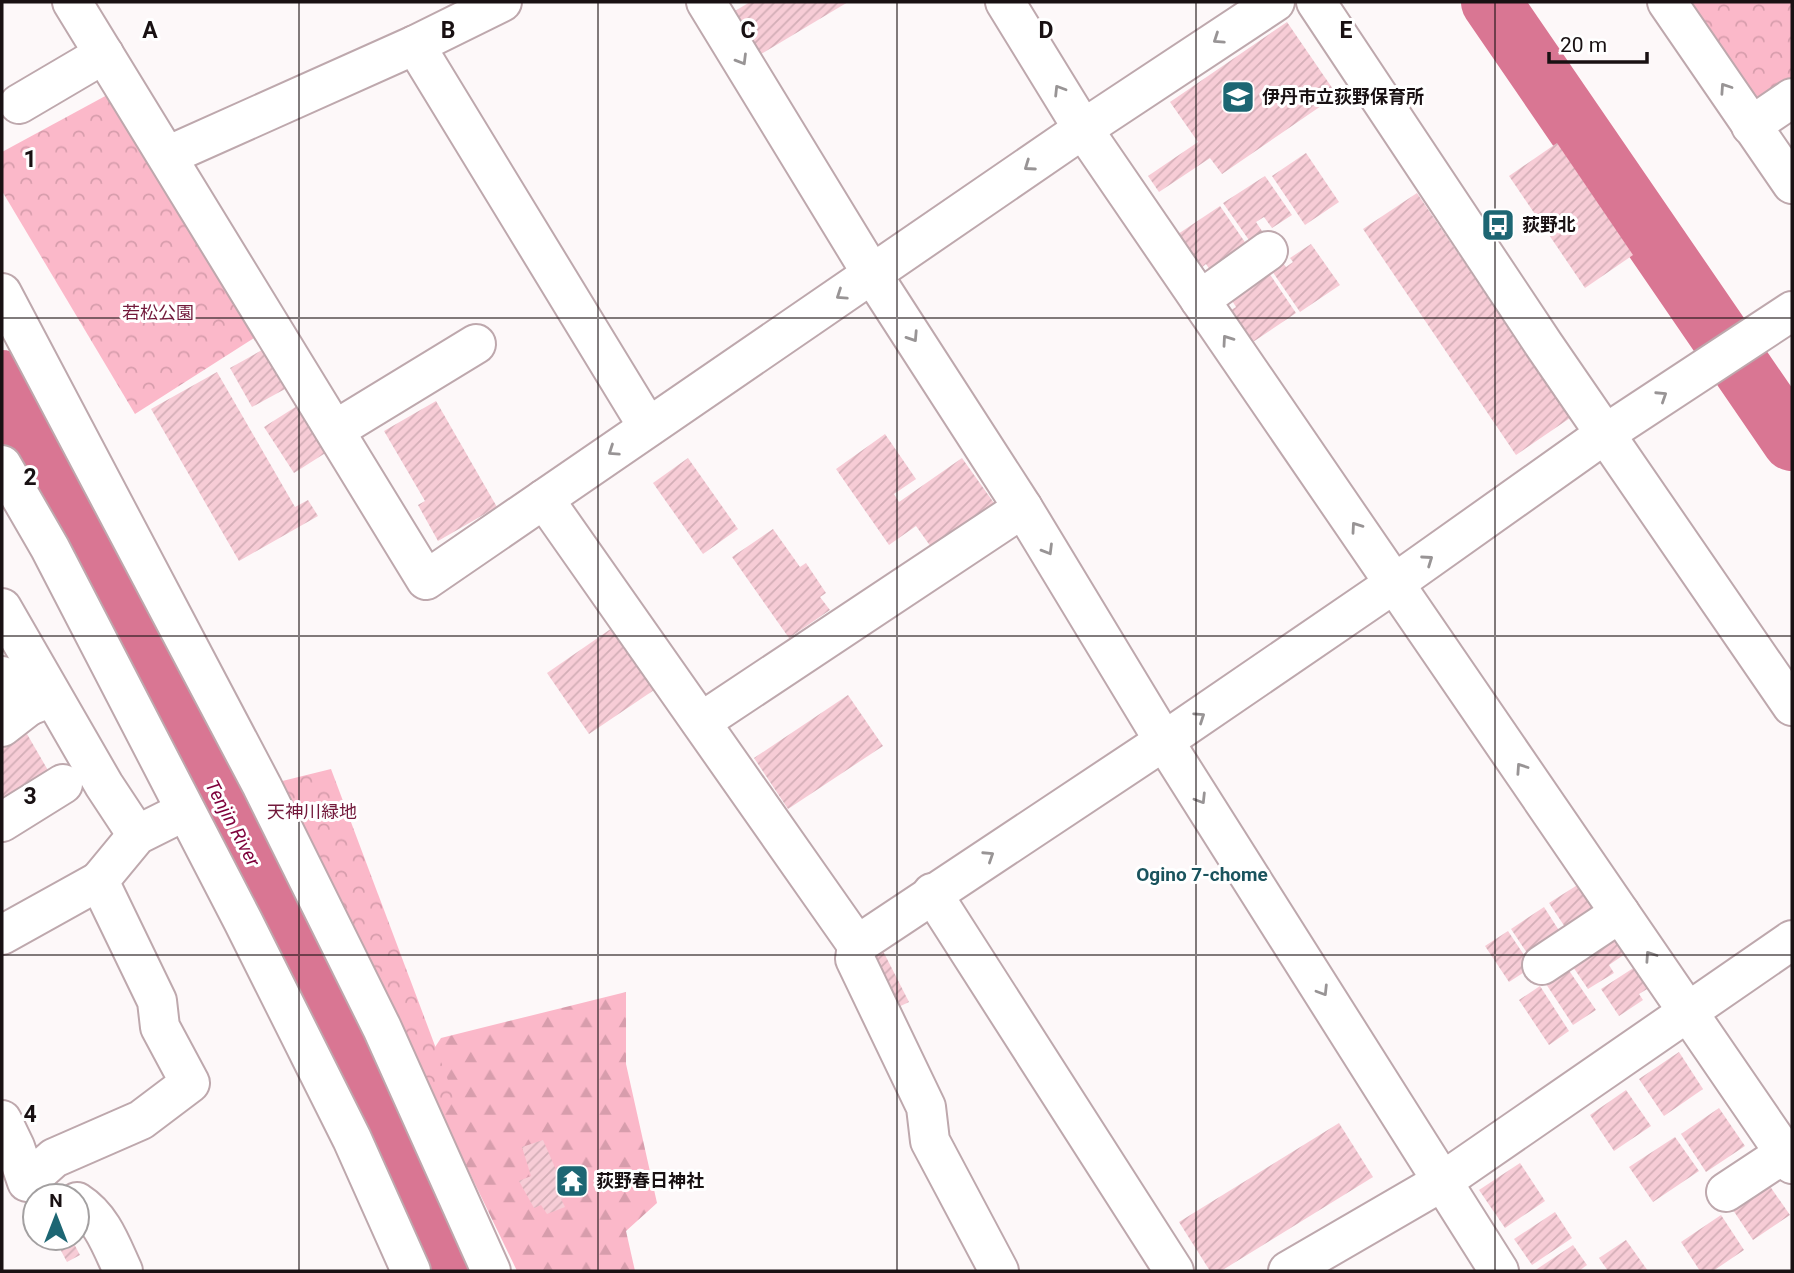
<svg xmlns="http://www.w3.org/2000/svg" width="1794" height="1273" font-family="Roboto,'Noto Sans JP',sans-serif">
	<defs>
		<pattern id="forest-firs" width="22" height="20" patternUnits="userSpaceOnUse" patternTransform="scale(1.75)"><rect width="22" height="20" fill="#fbb8c9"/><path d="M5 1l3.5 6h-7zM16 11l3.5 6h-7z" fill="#d79dac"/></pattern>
		<pattern id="park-crowns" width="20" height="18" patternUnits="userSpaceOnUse" patternTransform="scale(1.75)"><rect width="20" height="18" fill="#fbb8c9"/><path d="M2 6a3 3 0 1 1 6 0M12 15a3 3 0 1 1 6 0" fill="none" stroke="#d79dac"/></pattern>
		<pattern id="building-hatch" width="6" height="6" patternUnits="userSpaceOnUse" patternTransform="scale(1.75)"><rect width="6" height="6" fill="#f7ccd6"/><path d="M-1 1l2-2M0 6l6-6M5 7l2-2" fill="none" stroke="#d3aeb7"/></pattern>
	</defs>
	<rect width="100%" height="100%" fill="#fdf8f9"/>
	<path fill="url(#forest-firs)" d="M626,992V1064L657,1203L626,1231L635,1271H517L420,1070L441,1038Z"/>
	<g fill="url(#park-crowns)">
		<path d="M1677,2H1792V88L1756,110Z"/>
		<path d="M109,94L257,336L135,414L2,191V152Z"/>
		<path d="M331,769L455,1099L423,1118L262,786Z"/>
	</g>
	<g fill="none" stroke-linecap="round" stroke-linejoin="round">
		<g stroke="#d97693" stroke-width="60">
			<path d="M1491,2L1792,441"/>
			<path d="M2,380L347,1041L432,1219L454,1271"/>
		</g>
	</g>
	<g fill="url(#building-hatch)">
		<path d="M750,2H848L756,57L730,14Z"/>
		<path d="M1287,22L1337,95L1222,174L1210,158L1159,192L1148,176L1198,142L1170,102Z"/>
		<path d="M1557,143L1633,255L1585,288L1509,176Z"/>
		<path d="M1306,153L1339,202L1305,225L1272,176Z"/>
		<path d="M1265,176L1292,215L1272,228L1264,217L1256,222L1264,234L1251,243L1223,203Z"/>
		<path d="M1417,193L1570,418L1516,455L1363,229Z"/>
		<path d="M1220,206L1249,248L1212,273L1206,264L1199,270L1175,236Z"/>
		<path d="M1311,244L1340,285L1300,312L1272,271L1283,263L1286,267L1293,262L1290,258Z"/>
		<path d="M1269,273L1296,313L1250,344L1228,312L1236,307L1231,299Z"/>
		<path d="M262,350L285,389L252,407L230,368Z"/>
		<path d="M217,372L295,507L308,500L318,516L239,561L151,409Z"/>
		<path d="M436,401L497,507L438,541L418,505L425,501L384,431Z"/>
		<path d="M297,406L327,452L294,473L264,427Z"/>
		<path d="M885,434L916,479L894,494L899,502L962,458L994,503L931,547L916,526L889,545L836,469Z"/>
		<path d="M688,458L738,529L703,554L653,483Z"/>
		<path d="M773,529L800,567L806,563L826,593L820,597L830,610L789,638L732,557Z"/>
		<path d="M615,626L657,688L589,734L547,673Z"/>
		<path d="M848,695L883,746L788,809L754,758Z"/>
		<path d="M27,734L49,772L2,800V749Z"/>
		<path d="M1579,884L1594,908L1565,927L1549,903Z"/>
		<path d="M1544,907L1560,932L1527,953L1511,929Z"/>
		<path d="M1508,931L1532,967L1509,982L1485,946Z"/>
		<path d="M1611,934L1625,954L1609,965L1614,973L1588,989L1569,961Z"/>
		<path d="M883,951L909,1002L892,1010L866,959Z"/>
		<path d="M1638,965L1652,986L1639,994L1643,1000L1619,1016L1601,989Z"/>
		<path d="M1568,969L1596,1010L1573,1025L1546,984Z"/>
		<path d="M1540,986L1569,1031L1549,1045L1519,1000Z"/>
		<path d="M1679,1052L1703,1089L1664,1116L1639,1079Z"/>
		<path d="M1626,1090L1651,1126L1614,1151L1590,1115Z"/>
		<path d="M1719,1108L1745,1146L1706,1172L1681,1134Z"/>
		<path d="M1339,1123L1373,1177L1221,1271H1210L1179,1222Z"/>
		<path d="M1675,1137L1699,1171L1653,1202L1629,1167Z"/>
		<path d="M543,1140L557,1172L565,1170L573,1195L561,1199L565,1207L547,1214L541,1205L534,1208L519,1181L531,1176L522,1147Z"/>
		<path d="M1520,1163L1545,1201L1505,1228L1479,1190Z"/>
		<path d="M1767,1182L1790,1215L1753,1240L1731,1207Z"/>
		<path d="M1555,1212L1572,1238L1532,1265L1514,1239Z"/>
		<path d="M1721,1215L1744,1250L1713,1271H1700L1681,1242Z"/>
		<path d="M72,1240L80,1255L67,1262L59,1247Z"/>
		<path d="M1626,1240L1648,1271H1608L1599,1258Z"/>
		<path d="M1573,1245L1587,1265L1579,1271H1534Z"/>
	</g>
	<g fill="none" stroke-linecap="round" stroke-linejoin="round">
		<defs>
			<g id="minor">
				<path d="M72,2L426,580L1083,129L1275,2"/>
				<path d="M706,2L872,274L1023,508L1164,741L1499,1271"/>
				<path d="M1005,2L1083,129L1792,1164"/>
				<path d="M1316,2L1544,345L1792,706"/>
				<path d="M1667,2L1792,184"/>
				<path d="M415,45L648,427"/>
				<path d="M19,104L104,54"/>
				<path d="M1751,126L1792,98"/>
				<path d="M167,156L415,45L502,2"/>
				<path d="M2,293L262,786L382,1028L491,1271"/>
				<path d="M1200,300L1268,251"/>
				<path d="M335,430L476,344"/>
				<path d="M2,465L50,548L243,921L352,1139L411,1271"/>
				<path d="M544,499L857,945L1164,741L1395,583L1605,434L1792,311"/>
				<path d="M2,608L104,785L137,835"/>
				<path d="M2,676L29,706L52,697"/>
				<path d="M701,722L1023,508"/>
				<path d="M2,727L29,706"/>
				<path d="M2,822L63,784"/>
				<path d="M932,893L1174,1271"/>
				<path d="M2,935L99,881"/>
				<path d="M857,945L855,959L926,1107L930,1141L999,1271"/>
				<path d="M1542,965L1620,913"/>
				<path d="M2,1120L15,1147L27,1182L54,1158L141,1120L190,1083L160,1027L157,1001L99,881L137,835L185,811"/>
				<path d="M1726,1192L1785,1153"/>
				<path d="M77,1202C102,1218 111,1245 123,1271"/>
				<path d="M1288,1271L1443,1181L1792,940"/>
			</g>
		</defs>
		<use href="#minor" stroke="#bea8ad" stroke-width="42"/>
		<use href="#minor" stroke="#fff" stroke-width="38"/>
	</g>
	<defs><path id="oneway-chevron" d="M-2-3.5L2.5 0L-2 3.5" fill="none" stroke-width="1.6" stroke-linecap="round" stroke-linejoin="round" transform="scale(1.75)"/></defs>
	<g stroke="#989495">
		<use href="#oneway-chevron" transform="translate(1218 39) rotate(146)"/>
		<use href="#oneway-chevron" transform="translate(742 60) rotate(59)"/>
		<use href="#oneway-chevron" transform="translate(1725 88) rotate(-124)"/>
		<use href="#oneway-chevron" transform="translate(1059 90) rotate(-122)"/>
		<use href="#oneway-chevron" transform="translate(1029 166) rotate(145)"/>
		<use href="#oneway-chevron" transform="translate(841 295) rotate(146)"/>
		<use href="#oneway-chevron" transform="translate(913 337) rotate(57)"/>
		<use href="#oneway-chevron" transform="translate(1227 340) rotate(-125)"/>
		<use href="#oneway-chevron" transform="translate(1662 396) rotate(-33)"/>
		<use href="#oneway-chevron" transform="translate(613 451) rotate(146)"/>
		<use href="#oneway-chevron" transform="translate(1356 527) rotate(-125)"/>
		<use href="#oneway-chevron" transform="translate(1048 550) rotate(59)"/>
		<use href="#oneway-chevron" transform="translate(1428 560) rotate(-35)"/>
		<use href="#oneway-chevron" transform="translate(1200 717) rotate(-34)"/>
		<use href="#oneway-chevron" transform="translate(1521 768) rotate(-124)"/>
		<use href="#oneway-chevron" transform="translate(1201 799) rotate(58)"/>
		<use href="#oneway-chevron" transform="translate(989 856) rotate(-33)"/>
		<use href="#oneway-chevron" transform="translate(1650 956) rotate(-124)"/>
		<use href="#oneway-chevron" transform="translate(1323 991) rotate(58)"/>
	</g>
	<path fill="none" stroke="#191113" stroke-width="2" stroke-opacity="0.55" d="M299,2V1271M598,2V1271M897,2V1271M1196,2V1271M1495,2V1271M2,318H1792M2,636H1792M2,955H1792"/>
	<defs>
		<symbol id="school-square" viewBox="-11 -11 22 22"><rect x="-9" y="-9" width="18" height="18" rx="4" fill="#1d6673" stroke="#fff"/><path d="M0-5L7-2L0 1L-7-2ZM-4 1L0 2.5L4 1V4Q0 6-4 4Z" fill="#fff"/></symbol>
		<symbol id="bus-square" viewBox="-11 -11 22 22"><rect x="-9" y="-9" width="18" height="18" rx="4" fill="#1d6673" stroke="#fff"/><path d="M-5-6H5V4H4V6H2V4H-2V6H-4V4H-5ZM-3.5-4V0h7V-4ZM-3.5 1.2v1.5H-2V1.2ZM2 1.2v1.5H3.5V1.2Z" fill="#fff"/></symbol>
		<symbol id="temple-square" viewBox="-11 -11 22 22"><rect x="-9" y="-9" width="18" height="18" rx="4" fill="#1d6673" stroke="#fff"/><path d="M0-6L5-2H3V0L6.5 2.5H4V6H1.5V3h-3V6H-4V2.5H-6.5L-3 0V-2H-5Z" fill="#fff"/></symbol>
	</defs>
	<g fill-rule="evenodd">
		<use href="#school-square" x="1219" y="78" width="38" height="38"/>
		<use href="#bus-square" x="1479" y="206" width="38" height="38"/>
		<use href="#temple-square" x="553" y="1162" width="38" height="38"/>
	</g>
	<g text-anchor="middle" stroke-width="6" stroke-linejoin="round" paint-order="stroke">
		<g font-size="18" font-weight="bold" fill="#191113" stroke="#fff" text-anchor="start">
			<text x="1262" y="103">伊丹市立荻野保育所</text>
			<text x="1522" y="231">荻野北</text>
			<text x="596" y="1187">荻野春日神社</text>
		</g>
		<g font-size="18" fill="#72193b" stroke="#fff">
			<text x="158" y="319">若松公園</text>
			<text x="312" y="818">天神川緑地</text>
		</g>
		<g font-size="19" font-style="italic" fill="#7e003b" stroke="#fff">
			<text transform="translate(233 823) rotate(62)" y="7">Tenjin River</text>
		</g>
		<g font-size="19" font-weight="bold" fill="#1a535d" stroke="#fff">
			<text x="1202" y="881">Ogino 7-chome</text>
		</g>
	</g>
	<g font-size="23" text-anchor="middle" font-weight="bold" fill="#191113" stroke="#fff" stroke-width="6" stroke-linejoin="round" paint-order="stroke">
		<text x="150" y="38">A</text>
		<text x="448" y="38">B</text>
		<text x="748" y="38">C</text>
		<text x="1046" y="38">D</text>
		<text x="1346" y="38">E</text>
		<text x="30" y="167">1</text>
		<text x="30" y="485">2</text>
		<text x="30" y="804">3</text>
		<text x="30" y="1122">4</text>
	</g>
	<rect width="1794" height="1273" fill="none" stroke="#191113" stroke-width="7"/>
	<g transform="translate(56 1217)"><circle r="33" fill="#ffffff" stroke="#a3a0a1" stroke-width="2"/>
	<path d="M0-5L12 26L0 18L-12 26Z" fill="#1d6673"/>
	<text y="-10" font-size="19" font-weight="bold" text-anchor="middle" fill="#191113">N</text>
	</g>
	<path d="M1549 52v10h98v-10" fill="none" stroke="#191113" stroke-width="3.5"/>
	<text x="1560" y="52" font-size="21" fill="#191113" stroke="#ffffff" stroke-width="5" paint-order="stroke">20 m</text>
</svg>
